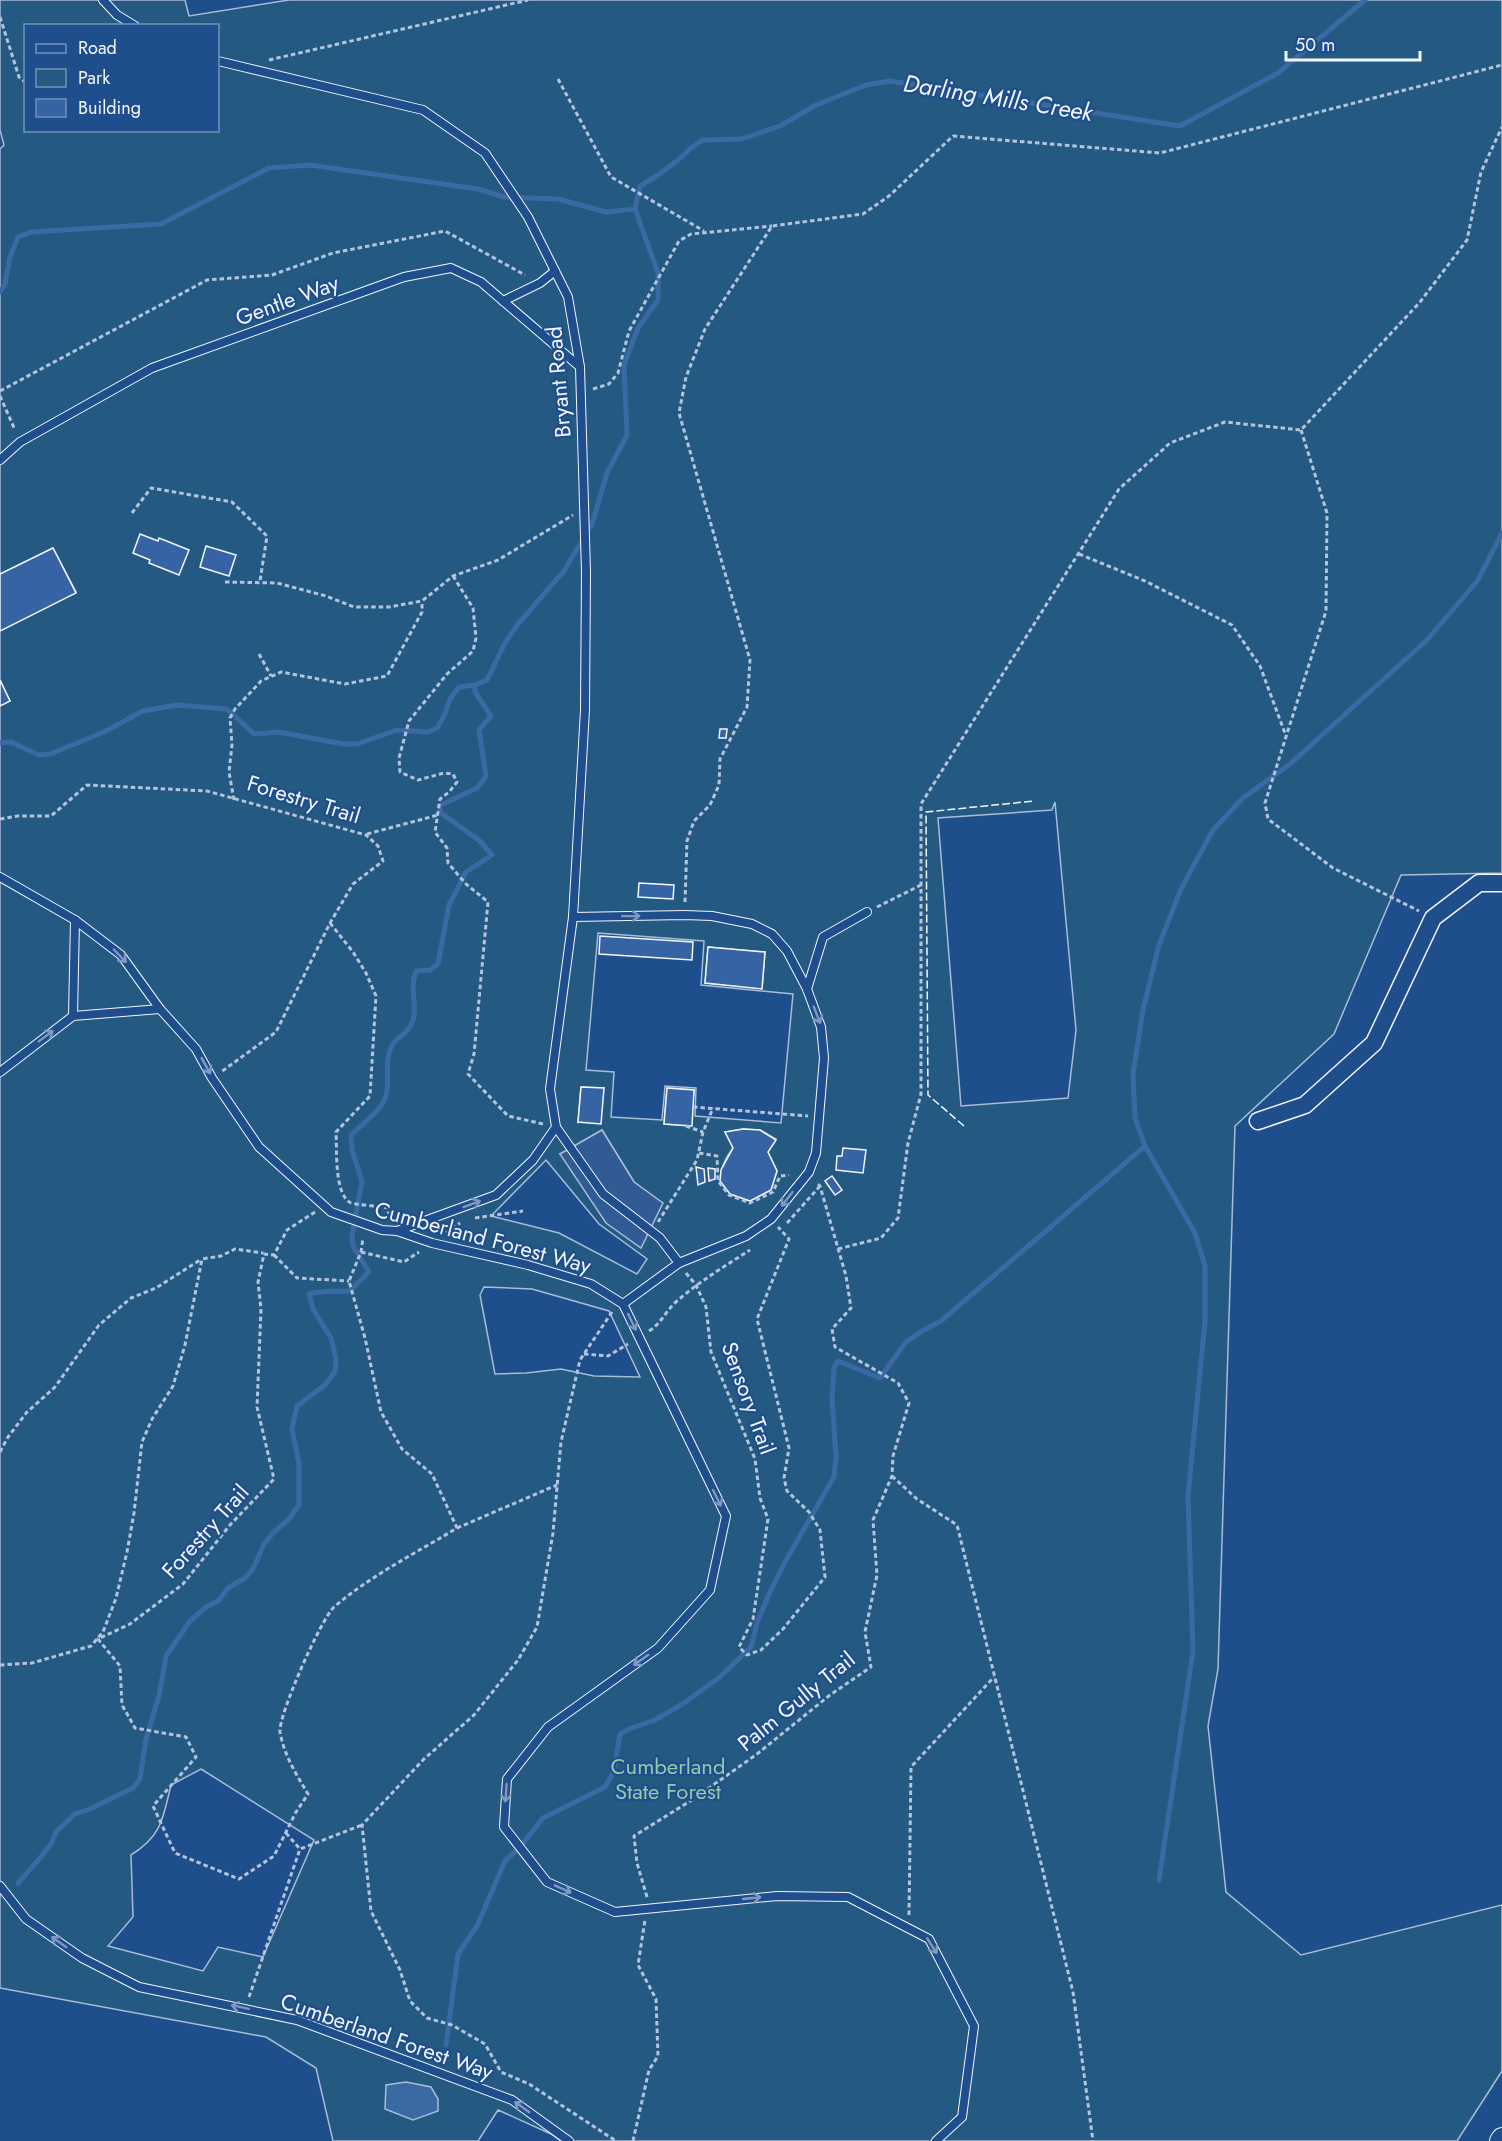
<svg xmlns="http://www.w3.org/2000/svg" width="1502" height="2141" font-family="Jost,sans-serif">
	<rect width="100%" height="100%" fill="#1f4e8c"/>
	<path fill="#245a82" stroke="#a8bbd7" stroke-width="1.5" fill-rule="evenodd" d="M0,0H185L189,16L289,0H1502V873L1401,875L1334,1034L1235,1126L1218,1669L1208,1726L1226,1892L1301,1955L1502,1905V2071L1457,2141H561L551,2134L498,2110L478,2141H333L316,2068L266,2037L0,1988V706L10,701L0,680V631L76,592L53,548L0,574V149L4,145L0,130ZM26,26H218V130H26ZM1055,802L1076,1030L1068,1098L961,1106L938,818L1052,810ZM598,933L704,941L701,985L793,994L781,1123L695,1116L696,1088L665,1086L662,1120L611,1117L614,1072L586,1070ZM708,947L765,952L762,988L705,983ZM581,1087L604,1088L578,1122ZM667,1088L694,1090L691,1126L664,1124ZM743,1129L760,1130L776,1139L768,1152L777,1171L771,1190L750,1201C745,1199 737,1197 732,1194C713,1184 722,1162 733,1148L725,1132ZM602,1130L634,1182L662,1203L560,1154ZM546,1160L599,1224L647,1259L637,1274L559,1233L491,1216ZM484,1287L532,1289L609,1311L640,1377L594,1376L561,1369L526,1373L495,1374L480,1295ZM201,1769L314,1840L263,1957L218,1947L203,1971L108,1946L133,1917L131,1855C162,1836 163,1818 171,1785Z"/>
	<path fill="#305b95" stroke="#a8bbd7" stroke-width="1.5" d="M602,1130L634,1182L663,1203L641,1248L606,1223L560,1154Z"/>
	<path fill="#3b69a3" stroke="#a8bbd7" stroke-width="1.5" d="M406,2082L431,2087L438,2099V2111L413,2120L385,2109L386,2085Z"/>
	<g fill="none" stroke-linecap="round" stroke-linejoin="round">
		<g stroke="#3b69a3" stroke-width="5">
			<path d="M635,209L640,186L658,175L678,160L691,148L703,140L742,139L780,126L816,105L866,85L890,81L1180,126L1278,73L1365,0"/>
			<path d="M0,292L5,284L10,257L18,237L31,232L161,224L269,168L310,165L478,189L504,197L558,199L606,212L635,209"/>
			<path d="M0,743L11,742L39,755L50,754L104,732L143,711L177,705L227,709L254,734L279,732L343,744H357L397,730L428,732L437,728L444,716L450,699L459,687L475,685"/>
			<path d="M1159,1880L1193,1651L1188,1496L1205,1321V1266L1195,1233L1145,1146L1135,1118L1133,1074L1143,1010L1159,945L1181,889L1213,830L1243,798L1290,764L1427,640L1478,580L1502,533"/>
			<path d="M18,1883L40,1858L51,1844L56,1832L75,1814L90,1809L133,1788L140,1779L146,1739L159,1696L166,1656L190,1621L205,1608L219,1600L228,1588L245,1578L253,1569L264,1544L273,1533L288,1520L299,1505V1464L292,1429L297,1406L325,1385L335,1372L336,1359L331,1338L313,1309L309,1294C322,1290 335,1292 350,1291L369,1272L353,1246L352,1236L362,1181L352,1150L351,1135C360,1126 381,1110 385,1099C392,1081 382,1061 393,1044C398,1036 408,1035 413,1020C418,1007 409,989 416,971L430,970L438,964L449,905L466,872L492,855L480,841L441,813L439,806L477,788L486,776L479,730L491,716L475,692V685L487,680L505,643L518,624L564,571L592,524L607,473L627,435L624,365L638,328L658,300V273L635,209"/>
			<path d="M446,2045L458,1954L477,1926L505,1861L519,1848L543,1818L605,1787L614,1771L620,1734L629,1729L655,1720L684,1703L720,1677L751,1647L757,1623L770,1592L785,1562L834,1477L836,1457L832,1398L834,1368L838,1361L880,1378L906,1342L922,1331L941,1321L1145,1146"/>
		</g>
	</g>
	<g fill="#3563a3" stroke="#f2f6ff" stroke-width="1.5">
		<path d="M140,534L158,541L159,538L189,550L179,575L149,563L150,560L133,553Z"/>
		<path d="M206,546L236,555L229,576L200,567Z"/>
		<path d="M53,548L76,593L0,631V574Z"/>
		<path d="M0,680L10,701L0,706Z"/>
		<path d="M720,729H727L726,738H719Z"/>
		<path d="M639,883L674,885L673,899L638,897Z"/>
		<path d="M600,936L693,942L692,960L599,954Z"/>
		<path d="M708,947L765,952L762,989L705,983Z"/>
		<path d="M581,1087L604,1088L601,1124L578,1122Z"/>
		<path d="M667,1088L694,1090L692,1126L664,1124Z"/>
		<path d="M743,1129L760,1130L776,1140L768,1152L777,1171L771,1190L750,1201L730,1194L720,1181L721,1170L733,1148L725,1132Z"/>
		<path d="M843,1148L866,1150L863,1173L836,1170L837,1156H842Z"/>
		<path d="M696,1167L704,1169L705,1182L698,1185Z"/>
		<path d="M708,1168L715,1169V1179L709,1181Z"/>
		<path d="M832,1176L842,1190L835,1195L825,1181Z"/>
	</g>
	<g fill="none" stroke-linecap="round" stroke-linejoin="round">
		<defs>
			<g id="service">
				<path d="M103,0L117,15L135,26"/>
				<path d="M218,61L423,110L485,153L528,217L568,297L580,367L586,572L585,710L573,917L550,1089L556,1127L533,1160L496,1195L397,1231"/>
				<path d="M503,301L540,283L555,271"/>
				<path d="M0,460L20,442L152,368L404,277L451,268L481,282L580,367"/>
				<path d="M0,877L75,920L121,955L160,1009"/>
				<path d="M573,917L685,915L712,916L752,924L772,934L787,951L807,989L821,1027L824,1058L816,1153L809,1172L771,1219L746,1236L679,1263L623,1304"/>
				<path d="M807,989L823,937L867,912"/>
				<path d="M73,1016L75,920"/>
				<path d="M0,1072L73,1016L160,1009L196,1049L212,1078L259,1147L331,1212L382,1230L397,1231L432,1243L528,1265L591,1284L623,1304L726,1516L710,1590L658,1648L548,1727L507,1779L504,1827L547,1882L615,1912L777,1896L848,1897L929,1939L974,2026L962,2117L936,2141"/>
				<path d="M556,1127L603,1194L660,1238L679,1263"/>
				<path d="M0,1886L26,1919L82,1958L139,1987L297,2020L512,2100L569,2141"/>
			</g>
			<path id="minor" d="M1258,1121L1305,1105L1374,1043L1433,918L1479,883H1502"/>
			<path id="tertiary" d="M1500,2141L1502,2138"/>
		</defs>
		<use href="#service" stroke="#f2f6ff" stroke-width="10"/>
		<use href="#minor" stroke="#f2f6ff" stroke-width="19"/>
		<use href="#tertiary" stroke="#f2f6ff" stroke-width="22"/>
		<g stroke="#b3c4dc" stroke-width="3" stroke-dasharray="4.5 3" stroke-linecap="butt">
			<path d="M0,17L19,77L26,83"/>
			<path d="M269,60L528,0"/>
			<path d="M558,79L611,177L704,231"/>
			<path d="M593,389L609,384L618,373L629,331L679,241L691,234L772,226"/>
			<path d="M0,391L207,280L272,275L333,253L445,231L525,275"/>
			<path d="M0,396L15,430"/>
			<path d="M1301,430L1327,513L1326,611L1265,803L1268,819L1333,868L1419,911"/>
			<path d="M132,513L151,488L232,502L267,536L260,581"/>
			<path d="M1079,554L1145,581L1232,625L1260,666L1286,736"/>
			<path d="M453,576L473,608L476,638L473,651L447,674L409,721L399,758L400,772L418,780L444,773L453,774L457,782L449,792L440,799L435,832L447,848L448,863L466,884L488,902L474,1054L468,1074L508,1116L543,1124"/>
			<path d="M225,582L277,583L326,596L354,607H389L422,601L453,576L498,560L573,515"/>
			<path d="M259,654L271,676"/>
			<path d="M234,800L229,772L232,745L230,718L235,709L261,681L281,672L345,684L387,676L422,612V601"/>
			<path d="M0,819L18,816H51L87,785L207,791L366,835L378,846L383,861L353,884L330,923L276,1032L221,1072"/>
			<path d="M367,834L438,815"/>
			<path d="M685,902L687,841L694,821L710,805L719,785L720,759L747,707L750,660L679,413L686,377L705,329L772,226L863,214L889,196L953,136L1160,153L1502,65"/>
			<path d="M877,907L921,885"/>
			<path d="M330,923L353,952L366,973L376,996L370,1096L336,1132C337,1149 334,1195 351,1203C356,1205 380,1206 388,1208L389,1219"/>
			<path d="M693,1107L808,1116"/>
			<path d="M686,1126L703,1132"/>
			<path d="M699,1153L717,1156L718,1181L729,1195L750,1203L773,1192L780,1176L789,1175"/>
			<path d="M315,1212L287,1230L274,1255L264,1254L258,1282L261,1309L257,1407L274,1479L230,1525L183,1584L130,1624L98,1639L120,1666L122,1705L135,1728L186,1737L196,1757L153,1806L175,1853L239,1879L274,1856L296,1812L308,1794C296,1774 284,1755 280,1732C278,1716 321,1619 334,1607C370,1576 416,1553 457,1528L432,1474L402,1449L381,1412L365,1338L349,1281L361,1252L363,1238"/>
			<path d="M475,1218L523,1211"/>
			<path d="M658,1222L697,1160L703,1132L713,1108"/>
			<path d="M787,1223L820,1186"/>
			<path d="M446,1233L460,1223"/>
			<path d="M838,1249L881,1238L898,1218L908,1143L921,1094V804L1119,489L1170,443L1225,422L1301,430L1420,302L1467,240L1481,172L1502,127"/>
			<path d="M361,1252L404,1262L419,1252"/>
			<path d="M274,1255L297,1278L349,1281"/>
			<path d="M686,1273L696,1285L706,1307L711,1352L755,1459L760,1498L768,1519L753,1619L739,1647L747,1655L761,1650L783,1629L825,1577L820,1530L809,1512L787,1491L784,1478L789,1448L757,1319L789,1239L778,1227"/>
			<path d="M612,1312L580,1360L561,1442L553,1533L537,1627L518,1660L474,1715L424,1759L362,1825L371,1911L400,1970L410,2001L427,2018L452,2025L485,2044L501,2072L529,2084L616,2141"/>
			<path d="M649,1331C662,1323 666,1310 677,1301C700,1281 725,1266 750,1250"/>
			<path d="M584,1354L608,1356L628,1344"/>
			<path d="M0,1452L8,1437L27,1412L55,1387L99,1325L131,1298L156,1288L200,1260"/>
			<path d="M892,1476L917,1499L957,1525L1073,1992L1093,2141"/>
			<path d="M457,1528L557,1485"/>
			<path d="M0,1665L32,1663L91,1646L103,1632L116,1598L127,1552L134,1513L142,1442L152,1419L173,1386L185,1345L202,1259L221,1256L235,1249L263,1253"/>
			<path d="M286,1833L300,1849"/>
			<path d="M647,1897L637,1863L634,1836L695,1798L757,1754L830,1695L871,1667L865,1632L877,1575L873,1520L892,1476L893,1456L909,1403L898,1383L835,1347L832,1329L851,1308L846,1276L820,1186L817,1183"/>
			<path d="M909,1915L911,1767L994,1677"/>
			<path d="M249,1997L300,1849L362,1825"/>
			<path d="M633,2141L649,2070L658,2056L656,1999L638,1965L645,1920"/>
		</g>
		<use href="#service" stroke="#1f4e8c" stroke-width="8"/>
		<use href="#minor" stroke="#1f4e8c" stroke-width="16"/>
		<use href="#tertiary" stroke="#1f4e8c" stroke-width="20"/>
		<path stroke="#f2f6ff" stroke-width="1.5" stroke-dasharray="8 3" stroke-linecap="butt" d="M964,1126L928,1095L926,812L1034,801"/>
	</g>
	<defs><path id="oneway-shaft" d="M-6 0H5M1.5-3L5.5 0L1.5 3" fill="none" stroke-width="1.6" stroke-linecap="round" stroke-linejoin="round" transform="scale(1.5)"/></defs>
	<g stroke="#7e9ac0">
		<use href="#oneway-shaft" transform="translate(631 916) rotate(-1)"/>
		<use href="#oneway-shaft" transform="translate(120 956) rotate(46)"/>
		<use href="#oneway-shaft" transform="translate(817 1015) rotate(69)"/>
		<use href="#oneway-shaft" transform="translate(46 1036) rotate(-37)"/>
		<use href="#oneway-shaft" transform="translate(206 1066) rotate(61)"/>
		<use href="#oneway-shaft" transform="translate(787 1199) rotate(128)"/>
		<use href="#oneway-shaft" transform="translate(472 1204) rotate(-20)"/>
		<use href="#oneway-shaft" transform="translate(632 1322) rotate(64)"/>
		<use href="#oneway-shaft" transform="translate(717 1498) rotate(64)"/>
		<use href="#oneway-shaft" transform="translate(641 1660) rotate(145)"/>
		<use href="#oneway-shaft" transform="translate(506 1793) rotate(94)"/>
		<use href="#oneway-shaft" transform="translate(563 1889) rotate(24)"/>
		<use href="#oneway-shaft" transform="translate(752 1898) rotate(-6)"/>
		<use href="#oneway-shaft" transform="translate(59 1942) rotate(-145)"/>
		<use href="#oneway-shaft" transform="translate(932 1946) rotate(58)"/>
		<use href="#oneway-shaft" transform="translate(240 2007) rotate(-168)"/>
		<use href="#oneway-shaft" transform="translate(522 2107) rotate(-144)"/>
	</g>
	<g text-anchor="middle" stroke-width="4.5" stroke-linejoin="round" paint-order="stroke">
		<g font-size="22" fill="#f2f6ff" stroke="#1f4e8c">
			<text transform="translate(287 300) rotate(-20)" y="8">Gentle Way</text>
			<text transform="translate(558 382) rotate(-95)" y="8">Bryant Road</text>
			<text transform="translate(304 799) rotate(17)" y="8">Forestry Trail</text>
			<text transform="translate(483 1237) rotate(15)" y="8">Cumberland Forest Way</text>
			<text transform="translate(749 1398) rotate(70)" y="8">Sensory Trail</text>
			<text transform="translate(205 1531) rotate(-48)" y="8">Forestry Trail</text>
			<text transform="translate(796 1701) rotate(-39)" y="8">Palm Gully Trail</text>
			<text transform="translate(387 2036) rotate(19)" y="8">Cumberland Forest Way</text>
		</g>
		<g font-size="22" fill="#97c8a6" stroke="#1f4e8c">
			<text x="668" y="1774">Cumberland<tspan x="668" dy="25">State Forest</tspan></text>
		</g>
		<g font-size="24" font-style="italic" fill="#f2f6ff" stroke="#1f4e8c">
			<text transform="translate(998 98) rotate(9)" y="8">Darling Mills Creek</text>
		</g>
	</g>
	<rect x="24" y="24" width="195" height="108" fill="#1f4e8c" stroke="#7391ba" stroke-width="1.5"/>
	<rect x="36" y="44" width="30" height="9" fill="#1f4e8c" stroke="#7391ba" stroke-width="1.5"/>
	<text x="78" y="54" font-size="18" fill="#f2f6ff">Road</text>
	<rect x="36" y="69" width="30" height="18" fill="#245a82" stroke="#7391ba" stroke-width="1.5"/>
	<text x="78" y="84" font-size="18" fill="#f2f6ff">Park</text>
	<rect x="36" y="99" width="30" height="18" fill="#3563a3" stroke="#7391ba" stroke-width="1.5"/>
	<text x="78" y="114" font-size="18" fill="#f2f6ff">Building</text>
	<path d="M1286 51v9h134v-9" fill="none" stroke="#f2f6ff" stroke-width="3"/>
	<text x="1295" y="51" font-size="18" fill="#f2f6ff" stroke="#1f4e8c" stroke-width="4.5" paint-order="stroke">50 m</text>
</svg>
